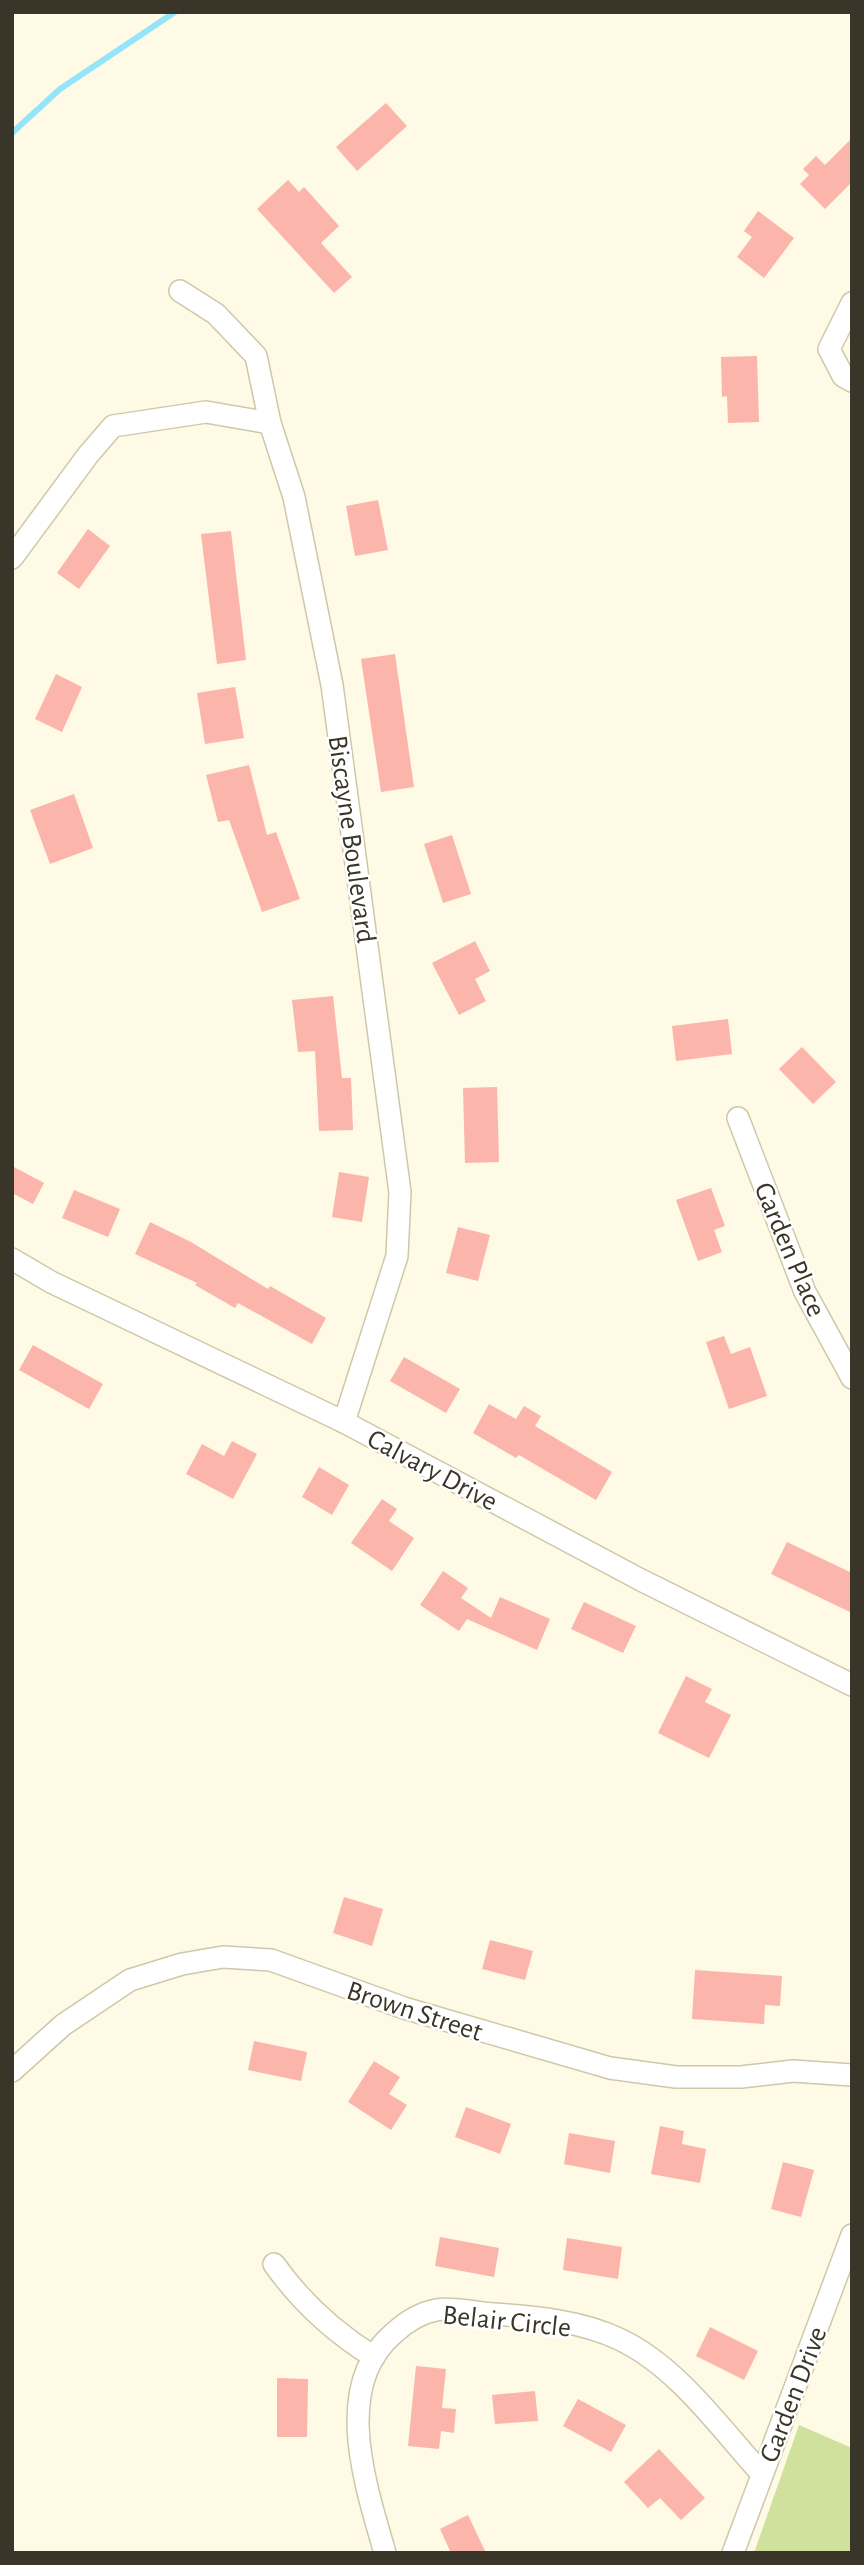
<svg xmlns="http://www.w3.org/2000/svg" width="864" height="2565" font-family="'Alegreya Sans',sans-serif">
	<rect width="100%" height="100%" fill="#fefae6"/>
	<path fill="#cfe19c" d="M799,2425L852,2448V2553H754Z"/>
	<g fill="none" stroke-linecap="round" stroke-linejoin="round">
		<path stroke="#94e5fa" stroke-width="6" d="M12,133L60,89L175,12"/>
	</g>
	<g fill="#fbb5ab">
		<path d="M386,103L407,126L357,171L336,147Z"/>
		<path d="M852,138V182L825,209L800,184L809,175L803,169L816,156L825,165Z"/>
		<path d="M288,180L299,192L304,187L339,226L321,243L352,277L334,293L257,209Z"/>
		<path d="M758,211L794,238L764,278L737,257L752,237L744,231Z"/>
		<path d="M757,356L759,422L728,423L727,396L722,397L721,357Z"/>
		<path d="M378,500L388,550L355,556L346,506Z"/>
		<path d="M88,529L110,546L79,589L57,573Z"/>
		<path d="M231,531L246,660L217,664L201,534Z"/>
		<path d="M395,654L414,787L381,792L361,659Z"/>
		<path d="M56,674L82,687L62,732L35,719Z"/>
		<path d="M235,687L244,738L205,744L197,693Z"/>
		<path d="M249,765L267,835L276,832L300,899L262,912L229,820L218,822L206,775Z"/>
		<path d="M74,794L93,848L50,864L30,810Z"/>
		<path d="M452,835L471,894L443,903L424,844Z"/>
		<path d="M475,941L490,971L475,979L486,1001L459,1015L432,963Z"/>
		<path d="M333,996L342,1078H351L353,1130L319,1131L315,1051L298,1052L292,1000Z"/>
		<path d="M728,1019L732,1054L676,1061L672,1026Z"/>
		<path d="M802,1047L836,1082L813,1104L779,1069Z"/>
		<path d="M497,1087L499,1162L465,1163L463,1088Z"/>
		<path d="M12,1166L44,1183L33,1204L12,1193Z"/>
		<path d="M339,1172L369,1177L362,1222L332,1217Z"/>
		<path d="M711,1188L725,1226L714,1230L722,1252L698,1261L676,1200Z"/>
		<path d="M74,1190L120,1209L108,1237L62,1218Z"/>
		<path d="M150,1222L191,1242L268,1289L270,1286L326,1318L312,1344L238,1303L235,1308L195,1285L197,1283L135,1254Z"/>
		<path d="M458,1227L490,1235L478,1281L446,1273Z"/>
		<path d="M724,1336L731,1354L750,1347L767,1396L729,1409L706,1342Z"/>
		<path d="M33,1345L103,1384L89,1409L19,1370Z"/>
		<path d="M404,1357L460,1389L446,1413L390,1381Z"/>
		<path d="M489,1404L516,1419L524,1406L541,1416L535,1426L612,1472L596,1500L519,1455L516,1458L473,1433Z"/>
		<path d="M232,1441L257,1454L233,1499L186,1474L202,1444L224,1456Z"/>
		<path d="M319,1467L349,1485L332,1515L302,1497Z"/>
		<path d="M382,1499L397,1509L389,1521L414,1538L392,1571L351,1543Z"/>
		<path d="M787,1542L852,1573V1613L771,1574Z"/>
		<path d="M443,1571L468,1588L461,1598L491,1618L500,1597L550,1619L537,1650L467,1619L459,1631L420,1605Z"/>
		<path d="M584,1602L636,1626L623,1653L571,1629Z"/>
		<path d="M686,1676L712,1689L705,1702L731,1715L709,1758L658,1733Z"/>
		<path d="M344,1897L383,1909L372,1946L333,1933Z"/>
		<path d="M490,1940L533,1951L525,1980L482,1969Z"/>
		<path d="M695,1970L782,1976L780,2006L765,2005L764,2024L692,2019Z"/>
		<path d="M254,2041L307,2052L301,2081L248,2070Z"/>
		<path d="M374,2061L400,2077L389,2094L407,2105L391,2130L348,2102Z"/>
		<path d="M466,2107L511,2124L500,2154L455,2137Z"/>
		<path d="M660,2126L684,2131L682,2144L706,2149L700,2183L651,2174Z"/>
		<path d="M569,2133L615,2141L610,2173L564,2164Z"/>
		<path d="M783,2162L814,2170L801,2217L771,2209Z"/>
		<path d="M440,2237L499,2248L494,2277L435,2266Z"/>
		<path d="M567,2238L622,2247L618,2279L563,2270Z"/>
		<path d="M710,2327L758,2351L744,2380L696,2356Z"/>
		<path d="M416,2366L446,2369L442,2408L456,2409L454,2433L441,2431L439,2449L408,2446Z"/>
		<path d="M277,2378L308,2379L307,2437H277Z"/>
		<path d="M535,2391L538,2421L495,2424L492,2395Z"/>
		<path d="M578,2399L626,2425L611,2452L563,2426Z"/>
		<path d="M659,2449L705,2498L681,2520L660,2498L648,2508L624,2482Z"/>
		<path d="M468,2515L486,2553H451L440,2529Z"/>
	</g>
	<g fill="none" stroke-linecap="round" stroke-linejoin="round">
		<defs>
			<g id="minor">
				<path d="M180,291L216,314L256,356L270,423L294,497L332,685L400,1192L397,1256L344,1422"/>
				<path d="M852,303L829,349L843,376L852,381"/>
				<path d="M12,558L88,455L113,426L206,412L270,423"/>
				<path d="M738,1118L805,1292L852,1378"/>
				<path d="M12,1259L51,1282L344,1422L641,1580L852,1685"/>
				<path d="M12,2071L63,2025L130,1980L182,1964L223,1957L271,1960L404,2008L610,2068L676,2077H741L793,2071L852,2075"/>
				<path d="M274,2264C301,2302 335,2333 374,2357"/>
				<path d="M385,2553C366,2486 331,2386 394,2333C406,2322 420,2313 436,2310C453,2307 477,2313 494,2314C536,2317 581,2321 619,2339C677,2366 720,2428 762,2474"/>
				<path d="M733,2553L852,2235"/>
			</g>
		</defs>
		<use href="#minor" stroke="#cec8a8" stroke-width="24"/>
		<use href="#minor" stroke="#fff" stroke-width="21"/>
	</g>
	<g text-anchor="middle" stroke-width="5" stroke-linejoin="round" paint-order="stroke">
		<g font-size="28" fill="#393629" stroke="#fff">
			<text transform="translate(353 839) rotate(82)" y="10">Biscayne Boulevard</text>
			<text transform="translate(791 1249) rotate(67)" y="10">Garden Place</text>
			<text transform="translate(433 1469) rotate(28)" y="10">Calvary Drive</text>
			<text transform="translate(415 2010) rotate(18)" y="10">Brown Street</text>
			<text transform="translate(507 2320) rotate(6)" y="10">Belair Circle</text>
			<text transform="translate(792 2394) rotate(-69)" y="10">Garden Drive</text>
		</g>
	</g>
	<rect width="864" height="2565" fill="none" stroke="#393629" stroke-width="28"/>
</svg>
